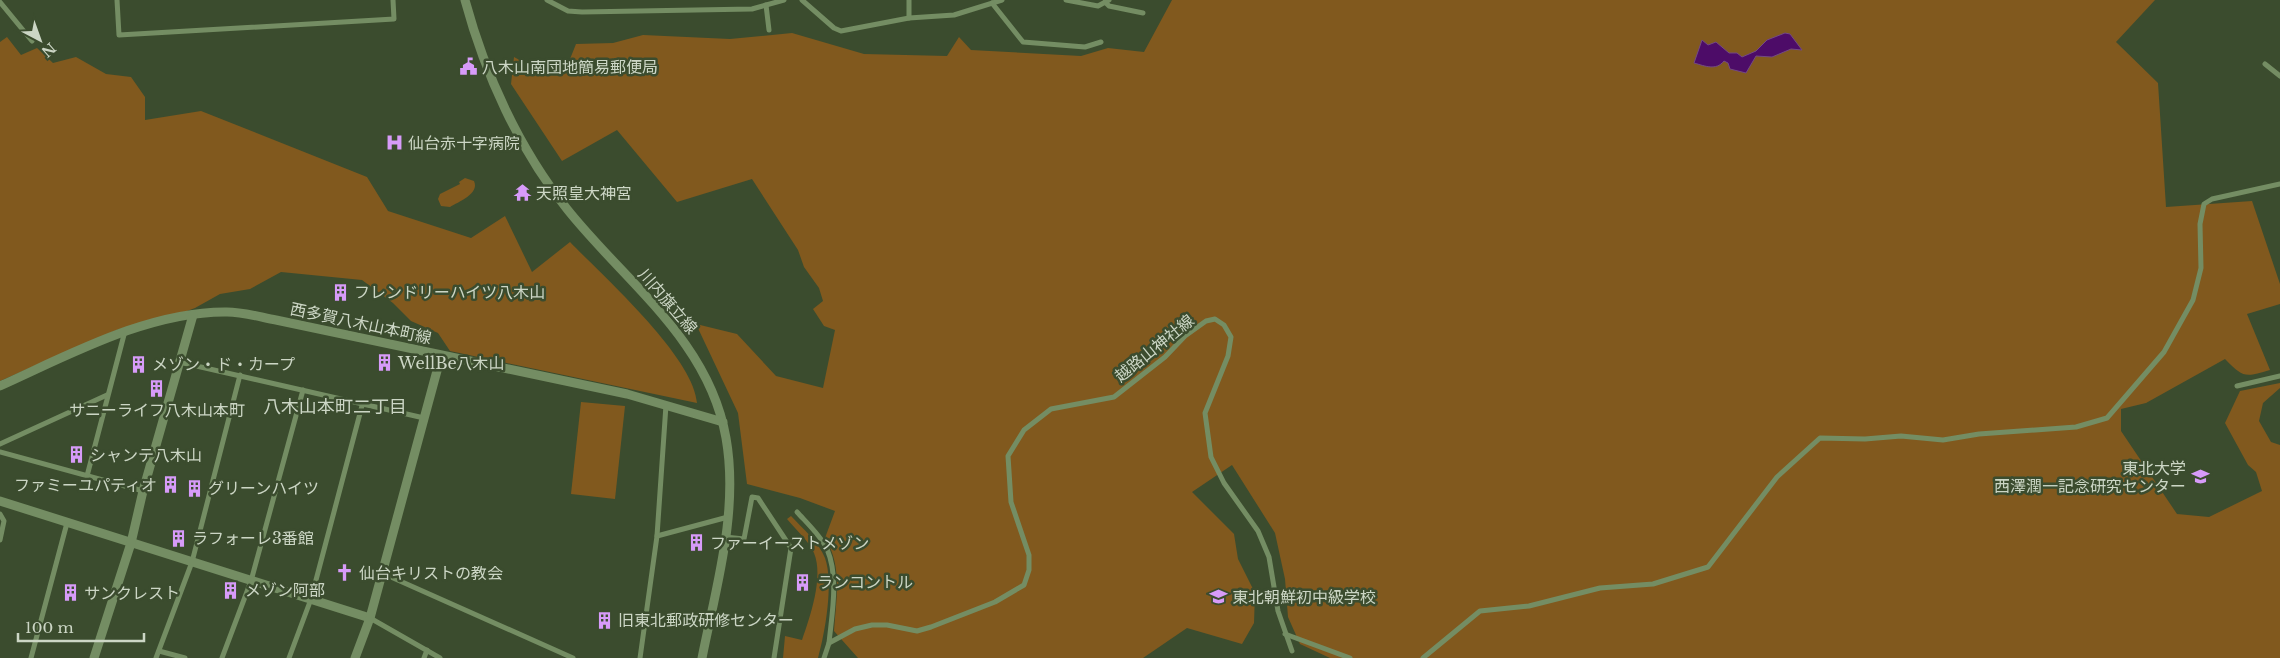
<svg xmlns="http://www.w3.org/2000/svg" width="2280" height="658" font-family="'Libre Baskerville','Noto Sans JP',serif">
	<rect width="100%" height="100%" fill="#3b4c2e"/>
	<g fill="#81591e">
		<path d="M1172,0H2155L2116,42L2158,83L2166,207L2252,201L2280,284V304L2247,314L2270,370C2244,378 2243,377 2225,359L2146,403L2121,409V431L2177,514L2209,517L2262,491L2256,472L2248,465L2225,423L2240,391L2280,383V388L2263,403L2259,421L2271,442L2280,445V658H1330L1300,644L1288,617L1285,579L1275,533L1232,465L1192,492L1234,534L1238,559L1255,593L1254,623L1242,644L1187,628L1143,658H858L834,631C836,600 843,566 825,538L835,511L800,498L747,484L738,413L696,324L737,334L776,376L823,388L835,330L824,326L813,309L823,301L819,288L804,267L798,250L752,179L677,202L617,130L562,161L511,84L514,57L538,70L568,64L576,44L613,43L643,35L730,39L792,33L864,54L947,56L959,37L971,50L1081,56L1108,48L1144,52Z"/>
		<path d="M7,37L21,55L37,48L53,63L76,57L106,74L131,77L145,97V120L201,111L367,177L388,211L471,238L505,216L532,272L570,242C603,276 694,357 697,403L450,351L438,333L411,321L393,303L362,280L281,272L250,289L220,294L195,308L166,319L119,329L0,381V42Z"/>
		<path d="M465,178L474,181C480,194 458,202 450,207L441,206L438,199L440,194L460,184L459,182Z"/>
		<path d="M581,402L625,406L615,499L571,494Z"/>
		<path d="M791,516C803,529 818,541 825,558C834,583 825,633 818,658H783L785,636L802,640C810,617 824,577 814,553C809,541 795,529 787,519Z"/>
	</g>
	<path fill="#4d0c68" stroke="#734984" d="M1785,33L1790,34L1802,50L1791,49L1772,57L1756,56L1746,73L1730,69L1728,63L1724,61C1716,71 1705,66 1694,63L1702,40L1708,45L1716,42L1729,53H1737L1742,57L1756,51L1767,40Z"/>
	<g fill="none" stroke-linecap="round" stroke-linejoin="round">
		<g stroke="#748d63" stroke-width="5">
			<path d="M117,0L119,35L394,19L393,0"/>
			<path d="M547,0L568,11L582,12L752,9L784,0"/>
			<path d="M802,0L834,28L841,31L909,18L954,15L1002,0"/>
			<path d="M909,0V18"/>
			<path d="M1066,0L1098,6L1109,0"/>
			<path d="M0,2L32,41"/>
			<path d="M1105,2L1109,6L1143,13"/>
			<path d="M992,3L1023,42L1085,47L1101,42"/>
			<path d="M766,5L769,30"/>
			<path d="M2265,64L2280,76"/>
			<path d="M179,362L424,418"/>
			<path d="M2237,386L2280,376"/>
			<path d="M0,444L107,395"/>
			<path d="M0,452L143,491"/>
			<path d="M87,476L125,331"/>
			<path d="M797,512C807,523 821,536 827,549C839,577 832,613 829,643"/>
			<path d="M0,514L4,521L0,540"/>
			<path d="M657,536L728,517"/>
			<path d="M725,537L744,539L752,497L758,498L791,548L774,658"/>
			<path d="M382,573L573,658"/>
			<path d="M370,618L440,658"/>
			<path d="M1285,634L1350,658"/>
			<path d="M159,651L185,658"/>
			<path d="M31,658L67,523"/>
			<path d="M156,658L192,562L240,375"/>
			<path d="M222,658L251,581L303,390"/>
			<path d="M289,658L311,599L363,402"/>
			<path d="M424,658L427,650"/>
			<path d="M640,658L657,536L666,405"/>
			<path d="M824,658L829,643L855,629L872,625H887L917,631L931,627L995,602L1024,585L1029,570V555L1011,502L1008,456L1024,430L1051,409L1114,397L1165,357L1185,336L1206,321L1215,319L1224,325L1231,337L1228,356L1205,413L1211,457L1224,483L1258,531L1269,557L1278,611L1292,651"/>
			<path d="M1423,658L1480,611L1529,606L1600,588L1653,584L1708,567L1777,477L1820,438L1865,439L1901,436L1943,440L1979,434L2076,427L2107,418L2164,352L2193,300L2201,268L2200,224L2204,204L2212,199L2280,184"/>
		</g>
		<g stroke="#748d63" stroke-width="9">
			<path d="M465,0C485,74 519,149 567,209C625,282 709,340 726,438C739,511 716,587 702,658"/>
			<path d="M0,386C69,355 149,311 227,312C243,312 260,317 276,320L627,394L723,422"/>
			<path d="M0,501L370,618"/>
			<path d="M94,658L131,543L143,491L193,315"/>
			<path d="M355,658L370,618L441,356"/>
		</g>
	</g>
	<defs>
		<symbol id="civic-bare" viewBox="-9 -9 18 18"><path d="M-.6-6.5H3V-4.5H.6V-3L4-1V1h2V6H-6V1h2V-1L-.6-3ZM-1.2 2.5V6h2.4V2.5Z" fill="#d79bf9" stroke="#3b4c2e" stroke-width="2.5" paint-order="stroke"/></symbol>
		<symbol id="hospital-bare" viewBox="-9 -9 18 18"><path d="M-5-5h3v3.5h4V-5h3V5h-3V1.5h-4V5h-3Z" fill="#d79bf9" stroke="#3b4c2e" stroke-width="2.5" paint-order="stroke"/></symbol>
		<symbol id="temple-bare" viewBox="-9 -9 18 18"><path d="M0-6L5-2H3V0L6.5 2.5H4V6H1.5V3h-3V6H-4V2.5H-6.5L-3 0V-2H-5Z" fill="#d79bf9" stroke="#3b4c2e" stroke-width="2.5" paint-order="stroke"/></symbol>
		<symbol id="building-bare" viewBox="-9 -9 18 18"><path d="M-4-6H4V6H1V3H-1V6H-4ZM-2.5-4.3h1.7v1.8h-1.7ZM.8-4.3h1.7v1.8H.8ZM-2.5-1h1.7V.8h-1.7ZM.8-1h1.7V.8H.8Z" fill="#d79bf9" stroke="#3b4c2e" stroke-width="2.5" paint-order="stroke"/></symbol>
		<symbol id="university-bare" viewBox="-9 -9 18 18"><path d="M0-5L7-2L0 1L-7-2ZM-4 1L0 2.5L4 1V4Q0 6-4 4Z" fill="#d79bf9" stroke="#3b4c2e" stroke-width="2.5" paint-order="stroke"/></symbol>
		<symbol id="church-bare" viewBox="-9 -9 18 18"><path d="M-1.2-6h2.4v3.5h3.3v2.4h-3.3V6h-2.4V-.1h-3.3v-2.4h3.3Z" fill="#d79bf9" stroke="#3b4c2e" stroke-width="2.5" paint-order="stroke"/></symbol>
		<symbol id="school-bare" viewBox="-9 -9 18 18"><path d="M0-5L7-2L0 1L-7-2ZM-4 1L0 2.5L4 1V4Q0 6-4 4Z" fill="#d79bf9" stroke="#3b4c2e" stroke-width="2.5" paint-order="stroke"/></symbol>
	</defs>
	<g fill-rule="evenodd">
		<use href="#civic-bare" x="456" y="54" width="25" height="25"/>
		<use href="#hospital-bare" x="382" y="130" width="25" height="25"/>
		<use href="#temple-bare" x="510" y="180" width="25" height="25"/>
		<use href="#building-bare" x="328" y="280" width="25" height="25"/>
		<use href="#building-bare" x="372" y="350" width="25" height="25"/>
		<use href="#building-bare" x="126" y="352" width="25" height="25"/>
		<use href="#building-bare" x="144" y="376" width="25" height="25"/>
		<use href="#building-bare" x="64" y="442" width="25" height="25"/>
		<use href="#university-bare" x="2188" y="464" width="25" height="25"/>
		<use href="#building-bare" x="158" y="472" width="25" height="25"/>
		<use href="#building-bare" x="182" y="476" width="25" height="25"/>
		<use href="#building-bare" x="166" y="526" width="25" height="25"/>
		<use href="#building-bare" x="684" y="530" width="25" height="25"/>
		<use href="#church-bare" x="332" y="560" width="25" height="25"/>
		<use href="#building-bare" x="790" y="570" width="25" height="25"/>
		<use href="#building-bare" x="218" y="578" width="25" height="25"/>
		<use href="#building-bare" x="58" y="580" width="25" height="25"/>
		<use href="#school-bare" x="1206" y="584" width="25" height="25"/>
		<use href="#building-bare" x="592" y="608" width="25" height="25"/>
	</g>
	<g text-anchor="middle" stroke-width="5" stroke-linejoin="round" paint-order="stroke">
		<g font-size="16" fill="#ccd6c5" stroke="#3b4c2e" text-anchor="start">
			<text x="482" y="73">八木山南団地簡易郵便局</text>
			<text x="408" y="149">仙台赤十字病院</text>
			<text x="536" y="199">天照皇大神宮</text>
			<text x="354" y="298">フレンドリーハイツ八木山</text>
			<text x="398" y="369">WellBe八木山</text>
			<text x="152" y="370">メゾン・ド・カープ</text>
			<text x="157" y="416" text-anchor="middle">サニーライフ八木山本町</text>
			<text x="90" y="461">シャンテ八木山</text>
			<text x="2186" y="474" text-anchor="end">東北大学<tspan x="2186" dy="18">西澤潤一記念研究センター</tspan></text>
			<text x="157" y="491" text-anchor="end">ファミーユパティオ</text>
			<text x="208" y="494">グリーンハイツ</text>
			<text x="192" y="544">ラフォーレ3番館</text>
			<text x="710" y="549">ファーイーストメゾン</text>
			<text x="359" y="579">仙台キリストの教会</text>
			<text x="817" y="588">ランコントル</text>
			<text x="245" y="596">メゾン阿部</text>
			<text x="84" y="599">サンクレスト</text>
			<text x="1232" y="603">東北朝鮮初中級学校</text>
			<text x="618" y="626">旧東北郵政研修センター</text>
		</g>
		<g font-size="16" fill="#ccd6c5" stroke="#3b4c2e">
			<text transform="translate(668 301) rotate(49)" y="6">川内旗立線</text>
			<text transform="translate(361 323) rotate(12)" y="6">西多賀八木山本町線</text>
			<text transform="translate(1154 348) rotate(-39)" y="6">越路山神社線</text>
		</g>
		<g font-size="18" fill="#ccd6c5" stroke="#3b4c2e">
			<text x="335" y="413">八木山本町二丁目</text>
		</g>
	</g>
	<g transform="translate(40 40) rotate(139)" stroke="#3b4c2e" stroke-width="4" paint-order="stroke">
	<path d="M0-4L9 19L0 12L-9 19Z" fill="#ccd6c5"/>
	<text y="-8" font-size="14" font-weight="bold" text-anchor="middle" fill="#ccd6c5">N</text>
	</g>
	<path d="M18 633v8h126v-8" fill="none" stroke="#ccd6c5" stroke-width="2.5"/>
	<text x="25" y="633" font-size="15" fill="#ccd6c5" stroke="#3b4c2e" stroke-width="4" paint-order="stroke">100 m</text>
</svg>
